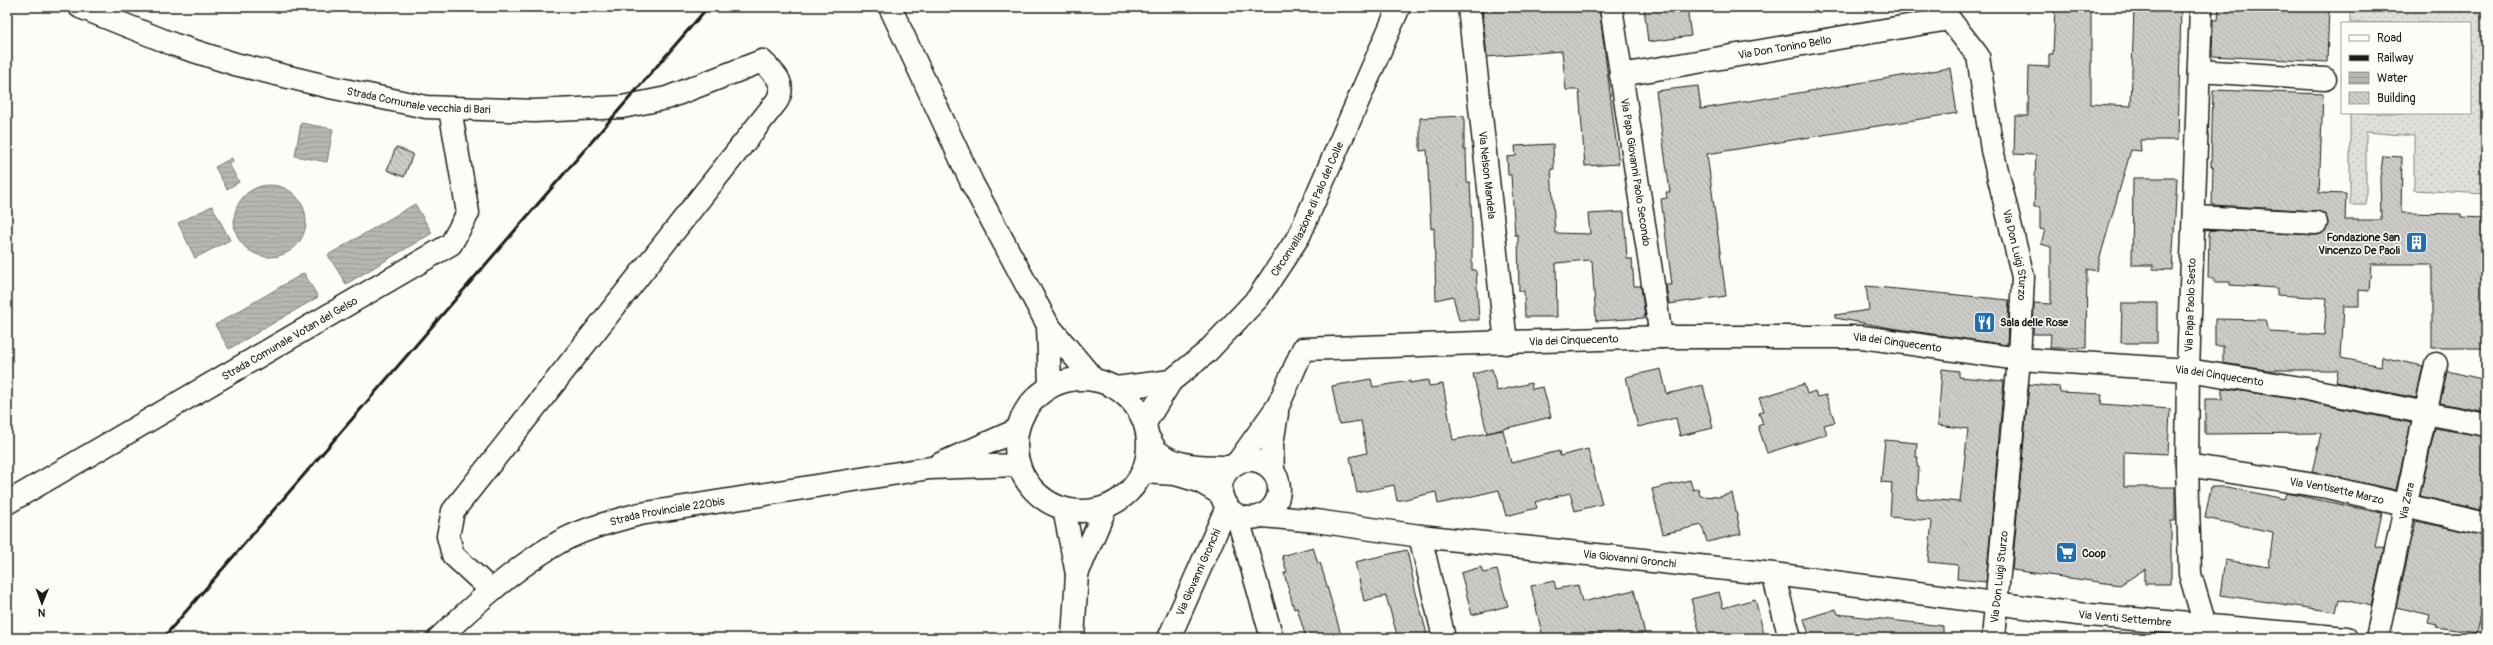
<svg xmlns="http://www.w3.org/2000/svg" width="2493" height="645" font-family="Pangolin,sans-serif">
	<defs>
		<pattern id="garden-dots" width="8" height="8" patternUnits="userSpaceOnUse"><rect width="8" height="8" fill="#e0dfdb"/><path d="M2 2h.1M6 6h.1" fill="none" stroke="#c0bfbb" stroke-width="1.8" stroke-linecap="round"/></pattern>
		<pattern id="water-rules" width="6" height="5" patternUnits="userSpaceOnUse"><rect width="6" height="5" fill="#b7b6b2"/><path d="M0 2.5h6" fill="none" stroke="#9d9c98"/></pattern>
		<pattern id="building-back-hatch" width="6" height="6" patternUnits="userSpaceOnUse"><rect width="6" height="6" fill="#cccbc8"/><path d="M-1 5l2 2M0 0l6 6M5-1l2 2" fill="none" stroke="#afaeab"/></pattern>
	</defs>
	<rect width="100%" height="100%" fill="#fdfcf7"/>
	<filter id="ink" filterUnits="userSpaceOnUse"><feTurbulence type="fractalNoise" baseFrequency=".025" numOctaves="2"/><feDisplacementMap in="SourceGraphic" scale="8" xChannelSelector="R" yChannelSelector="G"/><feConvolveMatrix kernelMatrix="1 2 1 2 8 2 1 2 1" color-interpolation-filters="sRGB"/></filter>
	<g filter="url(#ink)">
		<path fill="url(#garden-dots)" stroke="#7e7e7c" d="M2350,7H2486V115L2483,129H2486V194L2414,190V136L2366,132V205H2350V113H2470V23H2350Z"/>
		<g fill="url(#water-rules)" stroke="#797876">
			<path d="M301,123L333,129L327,162L295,156Z"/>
			<path d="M232,158L233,162L229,164L239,182L227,189L215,167Z"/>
			<circle cx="270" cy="221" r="36"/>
			<path d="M415,204L432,233L346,284L328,255Z"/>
			<path d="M212,206L230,240L195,258L178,223Z"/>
			<path d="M304,273L318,297L229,349L215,325Z"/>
		</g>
		<g fill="url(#building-back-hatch)" stroke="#1c1c1c">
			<path d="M1482,7H1599L1619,164L1585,166L1579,90H1566L1562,51L1487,57Z"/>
			<path d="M1644,7H1687L1691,36L1648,42Z"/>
			<path d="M2055,7H2091V104L2131,106L2134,7H2181L2178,140H2140L2141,151L2131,150L2096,271L2087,269L2086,348H2050L2051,334H2033L2034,303L2051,304V247L2041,244L2045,230L2040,229V207H2034L2036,155L2014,154L2015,116H2028L2029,66L2049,67V54H2053Z"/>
			<path d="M2219,7H2329L2327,62L2212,56L2213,20H2218Z"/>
			<path d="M1950,68L1957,113L1707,154L1726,296L1669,304L1666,285H1672L1661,199L1667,198L1666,192H1670L1656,91L1698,86L1701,109Z"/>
			<path d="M2213,90L2323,94L2319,193L2346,194L2345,220H2381L2380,178L2383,156L2402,157L2401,213L2461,214V217L2486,218V348H2432V264H2371L2369,291L2359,290V306H2344L2341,358L2381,366L2382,357L2423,366L2416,398L2336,382L2338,370H2266L2223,363V346H2215V319L2266,320L2269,332L2324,335L2327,298L2277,295V288L2230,285V282H2214V278H2208L2209,233L2211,230L2316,235L2326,230L2328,223L2323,213L2317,211L2212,205L2213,167L2211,166Z"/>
			<path d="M1464,116V150H1466L1467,182H1470L1472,224V270H1476L1479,320H1459L1453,296L1436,300L1434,228L1431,229L1427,150L1420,151V118Z"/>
			<path d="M1553,144L1554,169H1551L1555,233L1590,234L1588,214L1624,212L1627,259H1632L1634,286H1641L1645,318L1596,321L1592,261L1588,260L1556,263L1557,317H1525L1524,291H1519L1518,235H1515L1511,175H1508L1507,157L1516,156L1515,146Z"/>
			<path d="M396,147L413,154L404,177L387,170Z"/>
			<path d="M2133,178H2177L2172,270L2153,269V265H2132Z"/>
			<path d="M1866,286L2009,300L2007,345L1891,328L1835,318V315L1869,310Z"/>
			<path d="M2122,303H2157V343H2121Z"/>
			<path d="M1492,369L1497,391L1531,383L1532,389L1543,387L1551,417L1487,433L1473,374Z"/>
			<path d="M1661,369L1667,394L1703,385L1713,428L1680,436L1676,418L1638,427L1626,377Z"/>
			<path d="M1942,369L1959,371V377L2004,381L1986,582L1957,579L1958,565L1928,562L1932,521L1890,517L1892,483L1881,482L1885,440L1917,443L1916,457H1918L1917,467H1919L1917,498L1960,502L1968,429L1938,425Z"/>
			<path d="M2447,371L2486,380V412L2440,403Z"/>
			<path d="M1371,379L1373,387L1410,381V383L1428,380L1429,386L1443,384L1453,440L1503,430L1511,463L1559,451L1560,456L1588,449L1602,504L1575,511L1570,493L1535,502L1537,508L1506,516L1499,490L1438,504L1436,492L1397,501L1394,485L1357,493L1350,457L1367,453L1361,421L1339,424L1332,386Z"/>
			<path d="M1804,384L1807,394L1815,391L1817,397L1826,395L1835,422L1824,425L1827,434L1767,453L1758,426L1763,424L1759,413L1764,411L1759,398Z"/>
			<path d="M2029,384L2059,387L2060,392L2102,394L2101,404L2170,409L2168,454L2124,452V487H2175V521H2171V584H2145V569L2120,585L2012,570Z"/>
			<path d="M2222,388L2305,401L2411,423L2396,490L2312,472L2321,433L2205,434V399H2222Z"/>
			<path d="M2435,428L2486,437V511L2420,496Z"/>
			<path d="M1690,480L1693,490L1698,488L1700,496L1719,497L1732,493L1741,534L1707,542L1702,525L1663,534L1652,489Z"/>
			<path d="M2211,487H2228L2284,499L2286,493L2382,513L2375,546L2384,548L2371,606L2339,599L2336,612L2220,595L2225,560L2269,567L2273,532L2205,518Z"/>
			<path d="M2416,521L2486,536V593L2477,633L2436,627L2437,625L2428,623L2430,615L2396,607Z"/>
			<path d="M1313,547L1318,564L1320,562L1342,638H1306L1297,608L1294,609L1284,573L1287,572L1282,556Z"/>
			<path d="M1407,550L1415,589L1428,638H1398L1386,596L1364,601L1355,562Z"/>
			<path d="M1481,567L1483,573L1497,570L1508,606L1472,615L1461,573Z"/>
			<path d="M1554,581L1556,589L1578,585L1582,602L1634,590L1646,638H1543L1531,586Z"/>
			<path d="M1719,592L1723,608L1755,599L1764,634L1749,638H1701L1691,599Z"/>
			<path d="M1836,609L1838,614L1943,626V638H1810L1804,619Z"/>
		</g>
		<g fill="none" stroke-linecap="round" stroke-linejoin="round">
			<defs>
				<g id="minor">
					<path id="s1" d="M80,7L175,45L235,64L330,87L426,107L534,111L622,107L667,98L762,61C775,74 787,83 777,101L453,511L448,536L453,555L491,590"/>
					<path id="s2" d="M1469,7L1506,343"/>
					<path id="s3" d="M1611,7L1661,337"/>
					<path id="s4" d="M1940,7L1978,56L1992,150L2023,277L2019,359L1993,638"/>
					<path d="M2201,7L2188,370L2187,465L2190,574L2205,625L2207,638"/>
					<path d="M2199,71L2325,79"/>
					<path id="s5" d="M1621,75L1949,19"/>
					<path d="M2194,217L2316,223"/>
					<path d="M1116,388L1171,381"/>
					<path id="s6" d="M1145,423L1171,381L1206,353L1258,298L1299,236L1399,7"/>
					<path d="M1148,437C1151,441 1154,449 1158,452C1177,468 1207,467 1230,467"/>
					<circle cx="1250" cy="489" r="29"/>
					<path id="s7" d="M1238,462L1278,406L1303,349L1661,337H1862L2019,359L2188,370L2307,389L2486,425"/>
					<path d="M940,464L1017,430"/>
					<path id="s8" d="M2187,465L2327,487L2486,524"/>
					<path d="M1273,470L1272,444L1277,413"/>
					<path d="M1143,472L1175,474L1199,481L1221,494"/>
					<path id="s9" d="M7,503L451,244L468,213L450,109"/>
					<path d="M1237,515L1272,638"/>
					<path id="s10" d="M1262,516L1316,521L1420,536L1773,574L2078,614L2347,638"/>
					<path d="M1420,536L1444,638"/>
					<path d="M1773,574L1790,638"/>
					<path id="s11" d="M439,638C474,605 510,572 551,547C578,530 610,522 640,514L930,468L1019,465"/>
					<path id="s12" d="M1169,638L1227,507"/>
					<path id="s13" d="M2377,638L2436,364"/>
				</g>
				<g id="major">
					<path d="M890,7L973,185L1048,325L1094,380"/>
					<path d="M1048,325L1050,387"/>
					<circle cx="1082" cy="445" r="66"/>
					<path d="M1064,509L1077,574L1073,638"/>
					<path d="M1077,574L1106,507"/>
				</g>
			</defs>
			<use href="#minor" stroke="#1c1c1c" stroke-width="25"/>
			<use href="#major" stroke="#1c1c1c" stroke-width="25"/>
			<use href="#minor" stroke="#fdfcf7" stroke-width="22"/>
			<use href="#major" stroke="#fdfcf7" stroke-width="22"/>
			<path stroke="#1c1c1c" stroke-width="3" d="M163,638L708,7"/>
		</g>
	</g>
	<defs>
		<symbol id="building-square" viewBox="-11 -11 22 22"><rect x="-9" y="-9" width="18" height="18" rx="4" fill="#1f6fb2" stroke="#fdfcf7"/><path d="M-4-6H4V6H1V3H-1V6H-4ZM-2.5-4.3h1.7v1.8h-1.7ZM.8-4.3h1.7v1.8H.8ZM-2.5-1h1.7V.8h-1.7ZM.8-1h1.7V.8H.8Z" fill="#fff"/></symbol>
		<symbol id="restaurant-square" viewBox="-11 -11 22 22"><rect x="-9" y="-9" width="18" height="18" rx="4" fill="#1f6fb2" stroke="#fdfcf7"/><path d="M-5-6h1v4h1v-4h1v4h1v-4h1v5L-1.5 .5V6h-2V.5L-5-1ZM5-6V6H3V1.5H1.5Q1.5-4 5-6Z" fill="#fff"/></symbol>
		<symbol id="supermarket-square" viewBox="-11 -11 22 22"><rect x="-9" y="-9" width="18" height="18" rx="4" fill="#1f6fb2" stroke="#fdfcf7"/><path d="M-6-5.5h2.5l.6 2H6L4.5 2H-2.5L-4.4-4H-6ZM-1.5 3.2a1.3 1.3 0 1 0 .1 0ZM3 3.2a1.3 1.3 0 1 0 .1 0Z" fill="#fff"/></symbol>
	</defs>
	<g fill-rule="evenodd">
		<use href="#building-square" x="2404" y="230" width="25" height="25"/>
		<use href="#restaurant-square" x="1972" y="310" width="25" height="25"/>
		<use href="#supermarket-square" x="2054" y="540" width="25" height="25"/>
	</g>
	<g text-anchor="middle" stroke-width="3" stroke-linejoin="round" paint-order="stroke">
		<g font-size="11" fill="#1c1c1c" stroke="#fdfcf7">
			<text dy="4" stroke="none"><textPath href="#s5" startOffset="166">Via Don Tonino Bello</textPath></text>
			<text dy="4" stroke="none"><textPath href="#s1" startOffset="353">Strada Comunale vecchia di Bari</textPath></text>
			<text dy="4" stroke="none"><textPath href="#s3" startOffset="167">Via Papa Giovanni Paolo Secondo</textPath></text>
			<text dy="4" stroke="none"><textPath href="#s2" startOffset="169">Via Nelson Mandela</textPath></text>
			<text dy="4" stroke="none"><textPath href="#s6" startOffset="272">Circonvallazione di Palo del Colle</textPath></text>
			<text dy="4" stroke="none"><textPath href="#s4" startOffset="265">Via Don Luigi Sturzo</textPath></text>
			<text transform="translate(2190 305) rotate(-88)" y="4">Via Papa Paolo Sesto</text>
			<text dy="4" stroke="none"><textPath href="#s9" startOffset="327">Strada Comunale Votan del Gelso</textPath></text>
			<text dy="4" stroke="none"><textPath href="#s7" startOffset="402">Via dei Cinquecento</textPath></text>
			<text dy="4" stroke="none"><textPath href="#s7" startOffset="726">Via dei Cinquecento</textPath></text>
			<text dy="4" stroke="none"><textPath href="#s7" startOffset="1050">Via dei Cinquecento</textPath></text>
			<text dy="4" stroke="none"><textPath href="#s8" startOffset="152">Via Ventisette Marzo</textPath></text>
			<text dy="4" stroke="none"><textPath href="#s13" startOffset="140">Via Zara</textPath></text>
			<text dy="4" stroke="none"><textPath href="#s11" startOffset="267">Strada Provinciale 220bis</textPath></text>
			<text dy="4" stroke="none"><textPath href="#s10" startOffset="370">Via Giovanni Gronchi</textPath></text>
			<text dy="4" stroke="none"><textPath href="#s12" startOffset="72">Via Giovanni Gronchi</textPath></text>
			<text transform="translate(1999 577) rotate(-84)" y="4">Via Don Luigi Sturzo</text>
			<text dy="4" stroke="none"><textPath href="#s10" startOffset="869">Via Venti Settembre</textPath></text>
		</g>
		<g font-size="11" font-weight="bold" fill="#1c1c1c" stroke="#fdfcf7" text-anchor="start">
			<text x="2400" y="241" text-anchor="end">Fondazione San<tspan x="2400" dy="13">Vincenzo De Paoli</tspan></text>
			<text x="2000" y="326">Sala delle Rose</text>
			<text x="2082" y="557">Coop</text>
		</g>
	</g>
	<rect width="2493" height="645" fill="none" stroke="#fdfcf7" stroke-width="24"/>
	<rect x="12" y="12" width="2469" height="621" fill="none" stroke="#1c1c1c" stroke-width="1.5" filter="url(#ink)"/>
	<rect x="2341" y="22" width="130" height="92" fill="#fdfcf7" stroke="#a3a29f"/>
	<rect x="2349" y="35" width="20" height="6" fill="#fdfcf7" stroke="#a3a29f"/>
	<text x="2377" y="42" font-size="12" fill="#1c1c1c">Road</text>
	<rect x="2349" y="55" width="20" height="6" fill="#1c1c1c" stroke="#a3a29f"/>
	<text x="2377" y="62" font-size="12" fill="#1c1c1c">Railway</text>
	<rect x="2349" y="72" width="20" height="12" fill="url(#water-rules)" stroke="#a3a29f"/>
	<text x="2377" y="82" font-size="12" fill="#1c1c1c">Water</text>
	<rect x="2349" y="92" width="20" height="12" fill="url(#building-back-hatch)" stroke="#a3a29f"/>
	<text x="2377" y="102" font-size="12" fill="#1c1c1c">Building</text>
	<g transform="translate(42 603) rotate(181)" stroke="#fdfcf7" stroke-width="3" paint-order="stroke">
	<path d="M0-3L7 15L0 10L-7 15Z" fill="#1c1c1c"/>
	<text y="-6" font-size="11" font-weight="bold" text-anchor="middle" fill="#1c1c1c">N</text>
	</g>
</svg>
